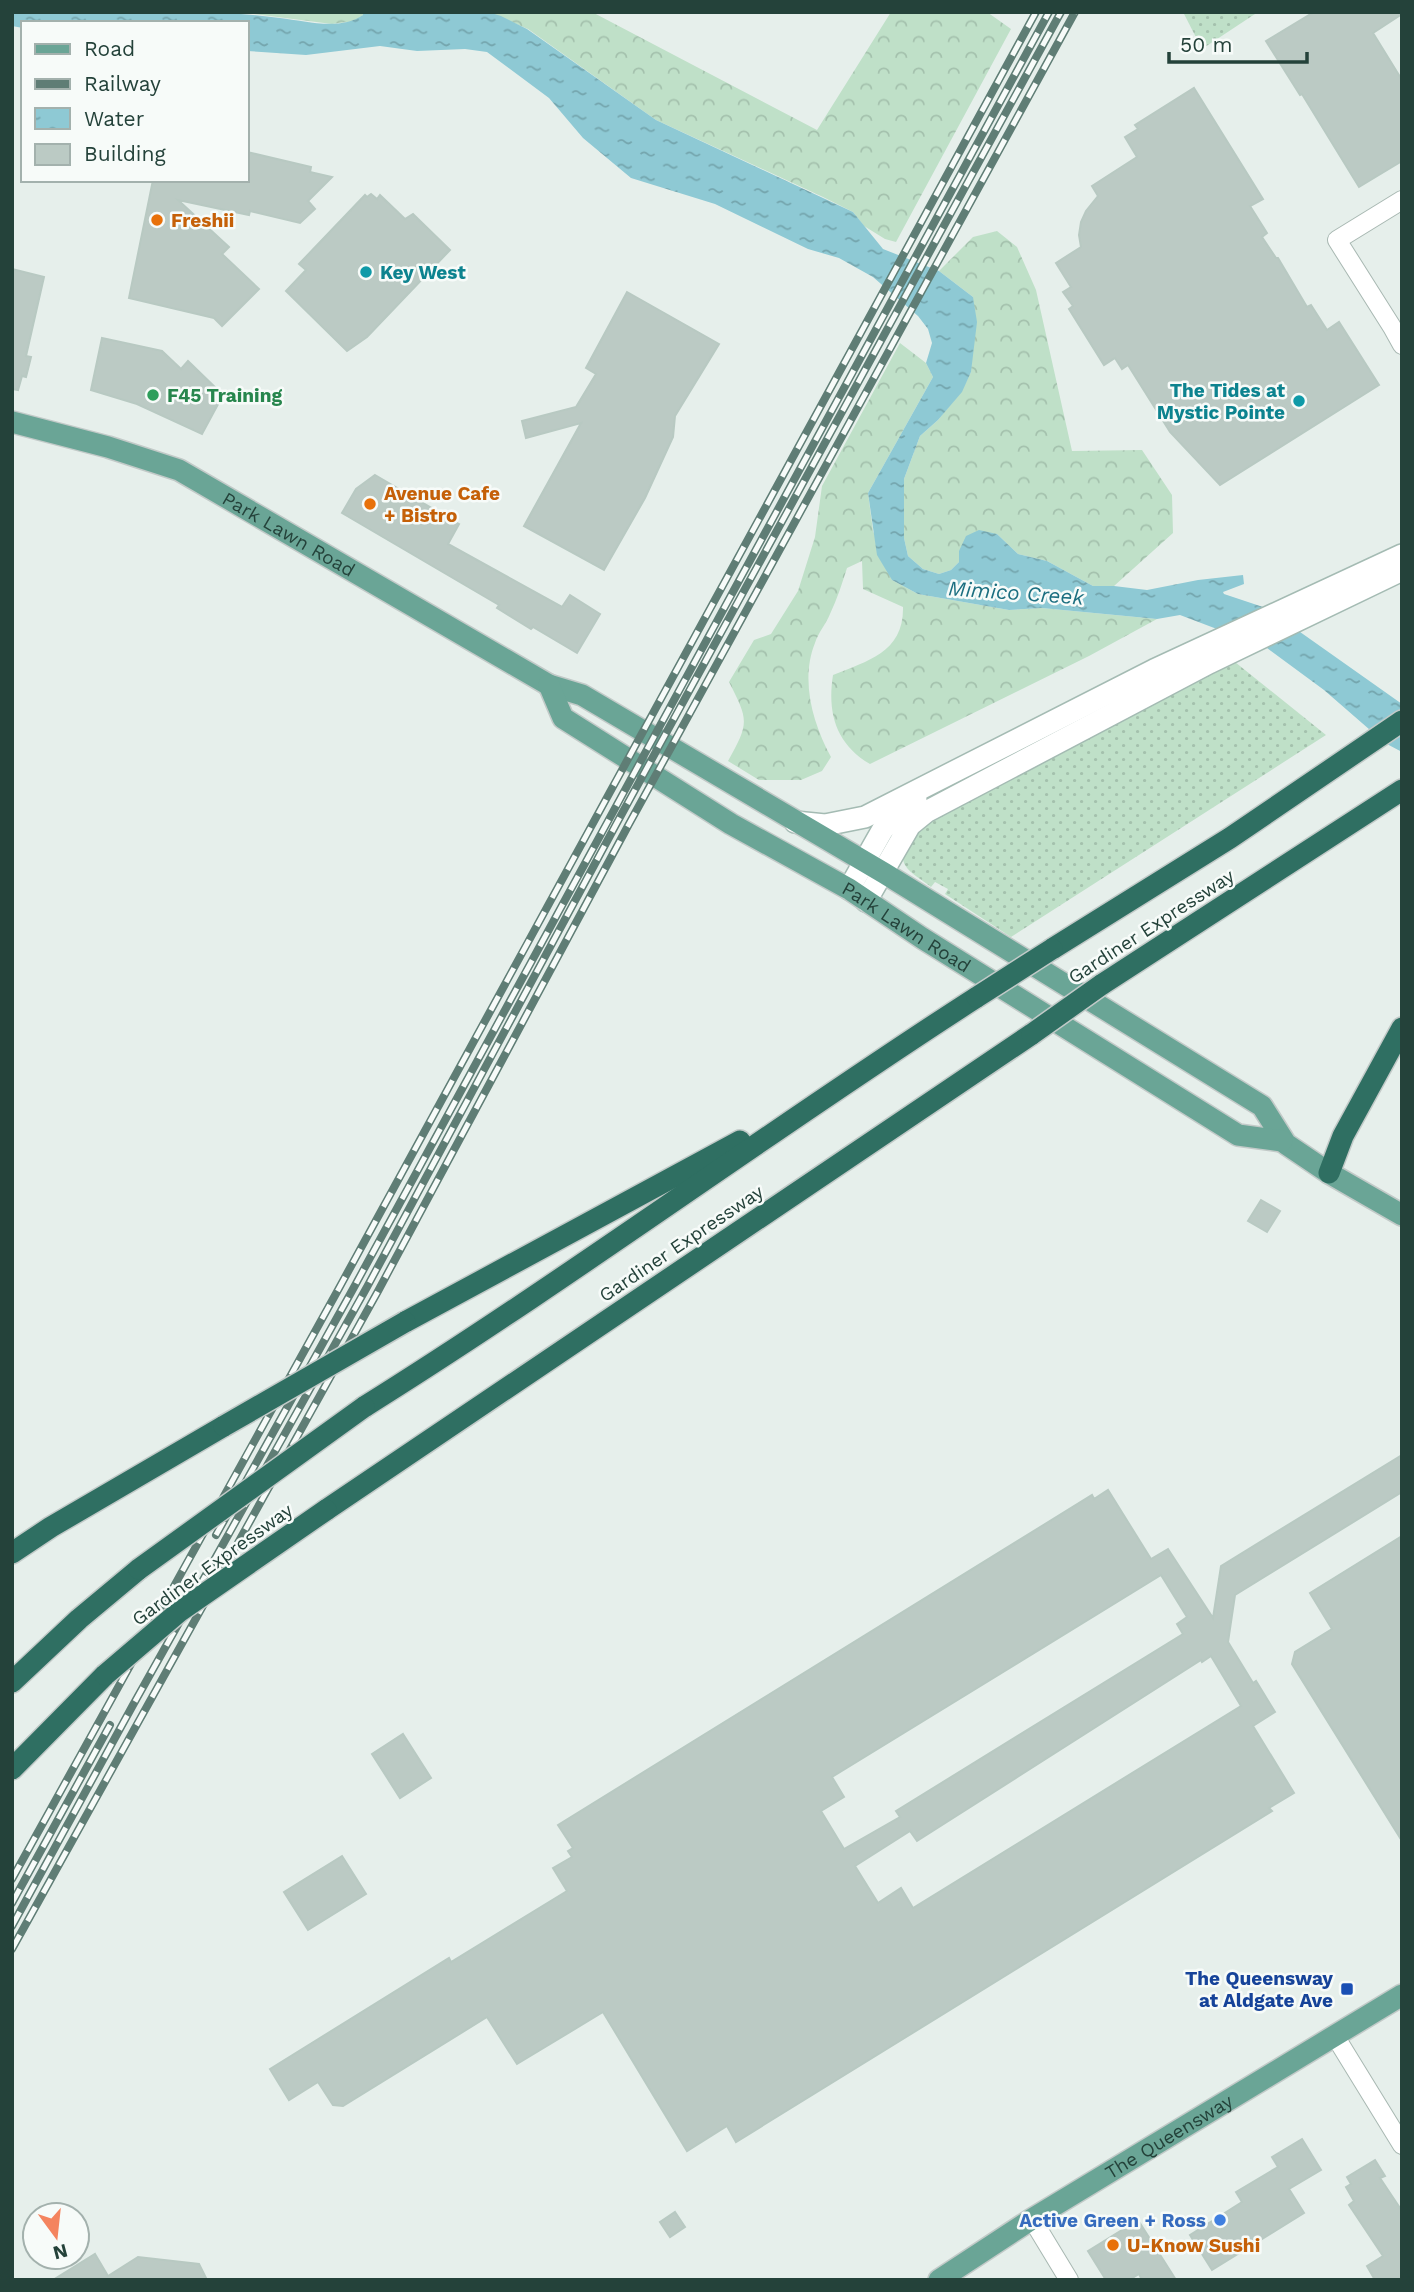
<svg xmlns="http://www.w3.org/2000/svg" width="1414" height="2292" font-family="'Work Sans',sans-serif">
	<defs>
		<pattern id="grass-dots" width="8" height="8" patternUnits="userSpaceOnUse" patternTransform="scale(1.75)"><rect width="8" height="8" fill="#bfe0c8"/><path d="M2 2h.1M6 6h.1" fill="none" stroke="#a4c1ad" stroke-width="1.8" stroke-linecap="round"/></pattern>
		<pattern id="forest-crowns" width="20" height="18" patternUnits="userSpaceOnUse" patternTransform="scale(1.75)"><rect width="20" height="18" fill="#bfe0c8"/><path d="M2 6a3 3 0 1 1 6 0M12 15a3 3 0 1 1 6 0" fill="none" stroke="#a4c1ad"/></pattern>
		<pattern id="water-ripples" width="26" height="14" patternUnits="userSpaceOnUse" patternTransform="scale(1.75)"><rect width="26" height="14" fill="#8ec9d4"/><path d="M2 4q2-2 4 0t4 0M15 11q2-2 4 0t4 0" fill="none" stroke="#74a5ad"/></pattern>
	</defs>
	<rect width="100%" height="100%" fill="#e6efeb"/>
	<g fill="url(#grass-dots)">
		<path d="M1183,12H1258L1202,49Z"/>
		<path d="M1235,662L1326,735L1011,937L945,894L948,889L935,882L931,887C923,880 910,874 905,865C896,849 920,829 930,819Z"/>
	</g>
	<g fill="url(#forest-crowns)">
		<path d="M238,12H363V15L355,21L332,24Z"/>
		<path d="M488,12H592L817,130L891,12H987L1011,29L896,242L885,239L864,226L853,212L823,197L656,120L528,29Z"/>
		<path d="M997,231L1017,247L1036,290L1072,451L1142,450L1172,495L1173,533L1114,586H1093L1047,561L1018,554L997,534L959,551V562L951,570L939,574L923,569L908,556L904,538V479L920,436L938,420L961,392L971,372L973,297L939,271L973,237Z"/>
		<path d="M900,343L926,363L933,377L868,493L873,531L892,580L918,594L1009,610L1042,608L1157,619L1089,656L870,764C836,744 827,713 833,675C868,661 904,652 903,607L863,589L862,561L847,568C842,584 837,599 830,614C826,624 818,633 815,643C800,680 813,724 831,757L822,771L801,780H759L728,761C749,723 749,721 729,682L754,640L771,634L798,591L815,537L822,486Z"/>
	</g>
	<path fill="url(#water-ripples)" d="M12,12C101,12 192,6 280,18C306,21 340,31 363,15V12H488L501,16L527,29L656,120L853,212L883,249L939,271L973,297L977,322L971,372L962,392L938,420L920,436L904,479V538L908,556L923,569L939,574L951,570L959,562V551L966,536L979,530L997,534L1018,554L1047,561L1093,586H1114L1147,590L1198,580L1243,575L1244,584L1223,592L1224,594L1266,608L1402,704V752L1385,743L1324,690L1267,648L1180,615L1157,619L1042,608L1009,610L918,594L892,580L877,555L868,493L933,377L926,363L932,343L928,329L918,316L873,277L839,258L808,249L715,204L631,178L583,138L549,98L487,52L465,49L417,51L380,46L306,55L247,51V23H23V28L12,26Z"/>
	<g fill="#bbcac4" stroke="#b8c9c2" stroke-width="2" fill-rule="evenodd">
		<path d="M1314,12H1402V14L1373,33L1402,80V161L1359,187L1302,94L1300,95L1266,41Z"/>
		<path d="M1194,88L1263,199L1250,206L1267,233L1262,237L1276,258H1278L1307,307L1311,305L1327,330L1339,322L1379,385L1220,485L1170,432L1128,365L1122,369L1115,358L1104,365L1069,309L1073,306L1063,292L1071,287L1056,263L1081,247L1079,235L1081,222L1086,211L1098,196L1092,186L1137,157L1125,137L1138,129L1135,125Z"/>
		<path d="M247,152L311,167L310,172L332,177L308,201L315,209L300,223L250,211L249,215L178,200L229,247L222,254L259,289L222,326L214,318L129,298L153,180H247Z"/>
		<path d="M371,194L377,199L380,195L405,219L413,214L450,250L367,337L347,351L286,291L306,270L299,264L365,195L367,197Z"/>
		<path d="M12,269L44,277L26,356L31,357L26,377L22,376L18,390L12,389Z"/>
		<path d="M627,292L719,344L675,416L673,437L645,498L604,570L524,526L581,423L526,438L522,421L576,407L596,374L586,368Z"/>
		<path d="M102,338L162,351L181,369L188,361L223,395L202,434L137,404L91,390Z"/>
		<path d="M375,475L459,524L448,544L562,607L570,595L600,614L577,653L533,627L531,629L497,608L499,605L342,513L356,489Z"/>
		<path d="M1261,1200L1280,1211L1267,1232L1248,1221Z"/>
		<path d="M1402,1455V1492L1235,1595L1228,1642L1253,1683L1256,1681L1275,1712L1253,1726L1294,1793L1269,1808L1272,1811L736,2142L727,2126L687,2151L603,2012L517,2064L487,2017L343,2106L333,2105L318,2082L289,2100L270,2069L449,1958L451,1962L567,1891L553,1868L572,1857L568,1851L573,1848L558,1825L1092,1495L1094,1499L1108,1490L1151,1559L1168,1549L1213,1618L1221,1566ZM1161,1575L1187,1617L1177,1624L1183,1634L896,1811L900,1817L844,1849L821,1811L844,1797L832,1777ZM1211,1656L1241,1706L913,1908L901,1888L878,1903L855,1866L910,1831L917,1841L1201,1660L1202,1662Z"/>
		<path d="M1402,1536V1841L1292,1664L1295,1652L1332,1629L1310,1593Z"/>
		<path d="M403,1734L431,1778L400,1798L372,1754Z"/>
		<path d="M342,1856L366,1894L308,1930L284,1892Z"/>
		<path d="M1302,2139L1321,2170L1289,2189L1304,2213L1212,2270L1190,2235L1242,2202L1236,2192L1278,2167L1272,2157Z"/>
		<path d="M1375,2160L1385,2176L1380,2178L1402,2211V2280H1375L1367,2266L1383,2256L1349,2205L1354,2201L1346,2187L1351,2184L1347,2177Z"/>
		<path d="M675,2212L685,2227L670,2237L660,2222Z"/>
		<path d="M1138,2220L1176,2280H1142L1139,2274L1129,2280H1106L1088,2251Z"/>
		<path d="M95,2254L108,2276L138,2257L199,2264L207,2280H53Z"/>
	</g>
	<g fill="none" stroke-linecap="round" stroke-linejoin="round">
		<defs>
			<g id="street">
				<path d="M1402,200L1337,240L1392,327L1402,345"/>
				<path d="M1335,2036L1402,2145"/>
				<path d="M1032,2219L1069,2280"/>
			</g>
			<g id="secondary">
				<path d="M795,822L825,825L865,817L1154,670L1402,555"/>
				<path d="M849,889L883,829L916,800"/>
				<path d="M866,901L910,825L926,812L1209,663L1398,572"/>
			</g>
			<g id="primary">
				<path id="s1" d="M12,422L108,447L179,470L549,685L582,695L884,873L1262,1106L1286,1144L1329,1173L1402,1215"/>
				<path id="s2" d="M549,685L563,718L731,824L849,889L922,938L1238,1135L1282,1141"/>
				<path id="s3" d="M939,2280L1032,2219L1402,1995"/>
			</g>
			<g id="highway">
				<path d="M1052,949L1230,838L1402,721"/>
				<path d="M1101,985L1402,790"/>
				<path d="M1329,1173L1343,1136L1402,1028"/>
				<path d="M405,1322L740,1141"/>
				<path d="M364,1407C572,1277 770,1130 977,997"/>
				<path d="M326,1510L1032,1034"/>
				<path d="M12,1553L51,1527L224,1426"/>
				<path d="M12,1682L79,1619L139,1569"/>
				<path d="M12,1769L105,1675"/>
			</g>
		</defs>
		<use href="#street" stroke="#a8b8b2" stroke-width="20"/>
		<use href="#secondary" stroke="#a4bbb3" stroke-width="24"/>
		<use href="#primary" stroke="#c2cac8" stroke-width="24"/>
		<use href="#highway" stroke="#c2cac8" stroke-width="24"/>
		<use href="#street" stroke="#fff" stroke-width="18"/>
		<use href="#secondary" stroke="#fff" stroke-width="21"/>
		<use href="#primary" stroke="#6aa596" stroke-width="21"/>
		<use href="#highway" stroke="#2f6f62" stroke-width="21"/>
		<defs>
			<g id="rail">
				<path d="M216,1535L353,1289L1049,12"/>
				<path d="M12,1879L338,1290L1036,12"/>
				<path d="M12,1903L110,1725"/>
				<path d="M12,1926L133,1705L367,1287L619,819L1061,12"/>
				<path d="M12,1949L377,1293L629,824L1075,12"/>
			</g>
		</defs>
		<use href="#rail" stroke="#5f7d75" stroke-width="8"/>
		<use href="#rail" stroke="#f7fbf9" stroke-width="5" stroke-dasharray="16" stroke-linecap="butt"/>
		<defs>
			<g id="highway-bridge">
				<path d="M977,997L1052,949"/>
				<path d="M1032,1034L1101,985"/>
				<path d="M224,1426L405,1322"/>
				<path d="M139,1569L364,1407"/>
				<path d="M105,1675L180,1611L326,1510"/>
			</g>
		</defs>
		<use href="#highway-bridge" stroke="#c2cac8" stroke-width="24" stroke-linecap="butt"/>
		<use href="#highway-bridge" stroke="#2f6f62" stroke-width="21"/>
	</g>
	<g fill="#e8710a" stroke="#f7fbf9" stroke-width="2.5">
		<circle cx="157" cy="220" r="7"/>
		<circle cx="370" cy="504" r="7"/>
		<circle cx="1113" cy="2245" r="7"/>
	</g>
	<g fill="#0f9aa8" stroke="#f7fbf9" stroke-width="2.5">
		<circle cx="366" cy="272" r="7"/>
		<circle cx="1299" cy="401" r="7"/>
	</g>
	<circle fill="#2e9e5b" stroke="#f7fbf9" stroke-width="2.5" cx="153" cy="395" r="7"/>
	<rect fill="#1a4fb4" stroke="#f7fbf9" stroke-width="2.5" x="1340" y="1982" width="14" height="14" rx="3.5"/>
	<circle fill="#3f7fe0" stroke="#f7fbf9" stroke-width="2.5" cx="1220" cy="2220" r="7"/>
	<g text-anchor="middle" stroke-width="5" stroke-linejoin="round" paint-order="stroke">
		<g font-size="19" font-weight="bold" fill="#c56008" stroke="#f7fbf9" text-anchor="start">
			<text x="171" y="227">Freshii</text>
			<text x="384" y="500">Avenue Cafe<tspan x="384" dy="22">+ Bistro</tspan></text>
			<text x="1127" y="2252">U-Know Sushi</text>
		</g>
		<g font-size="19" font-weight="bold" fill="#0d838f" stroke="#f7fbf9" text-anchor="start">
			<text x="380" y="279">Key West</text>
			<text x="1285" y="397" text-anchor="end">The Tides at<tspan x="1285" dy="22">Mystic Pointe</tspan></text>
		</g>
		<g font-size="19" font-weight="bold" fill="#27864d" stroke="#f7fbf9" text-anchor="start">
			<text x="167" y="402">F45 Training</text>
		</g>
		<g font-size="19" fill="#24423a" stroke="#f7fbf9">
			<text dy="7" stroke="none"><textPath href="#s1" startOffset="301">Park Lawn Road</textPath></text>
			<text transform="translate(1151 926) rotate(-33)" y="7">Gardiner Expressway</text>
			<text dy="7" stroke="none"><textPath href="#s2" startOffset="438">Park Lawn Road</textPath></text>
			<text transform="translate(681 1243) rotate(-34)" y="7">Gardiner Expressway</text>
			<text transform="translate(212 1564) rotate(-36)" y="7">Gardiner Expressway</text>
			<text dy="7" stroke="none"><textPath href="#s3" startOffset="271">The Queensway</textPath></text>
		</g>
		<g font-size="19" font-weight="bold" fill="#164399" stroke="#f7fbf9" text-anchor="end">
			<text x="1333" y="1985">The Queensway<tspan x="1333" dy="22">at Aldgate Ave</tspan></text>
		</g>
		<g font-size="19" font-weight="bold" fill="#366cbe" stroke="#f7fbf9" text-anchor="end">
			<text x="1206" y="2227">Active Green + Ross</text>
		</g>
		<g font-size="21" font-style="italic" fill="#1c6f80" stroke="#f7fbf9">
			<text transform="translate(1016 593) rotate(4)" y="7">Mimico Creek</text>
		</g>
	</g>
	<rect width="1414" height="2292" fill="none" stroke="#24423a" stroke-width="28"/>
	<rect x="21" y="21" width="228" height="161" fill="#f7fbf9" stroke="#a3b1ad" stroke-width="2"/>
	<rect x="35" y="44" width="35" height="10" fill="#6aa596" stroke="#a3b1ad" stroke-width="2"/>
	<text x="84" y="56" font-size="21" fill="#24423a">Road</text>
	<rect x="35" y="79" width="35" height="10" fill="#5f7d75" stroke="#a3b1ad" stroke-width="2"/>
	<text x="84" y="91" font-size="21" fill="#24423a">Railway</text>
	<rect x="35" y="108" width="35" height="21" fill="url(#water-ripples)" stroke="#a3b1ad" stroke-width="2"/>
	<text x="84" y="126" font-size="21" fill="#24423a">Water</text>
	<rect x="35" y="144" width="35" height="21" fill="#bbcac4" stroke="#a3b1ad" stroke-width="2"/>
	<text x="84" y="161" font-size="21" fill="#24423a">Building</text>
	<g transform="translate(56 2236) rotate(165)"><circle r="33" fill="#f7fbf9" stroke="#a3b1ad" stroke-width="2"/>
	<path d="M0-5L12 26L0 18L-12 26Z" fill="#f4845f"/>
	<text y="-10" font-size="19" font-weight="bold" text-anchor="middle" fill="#24423a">N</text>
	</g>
	<path d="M1169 52v10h138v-10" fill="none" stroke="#24423a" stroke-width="3.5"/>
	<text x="1180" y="52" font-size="21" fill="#24423a" stroke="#f7fbf9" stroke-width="5" paint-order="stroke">50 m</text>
</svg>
